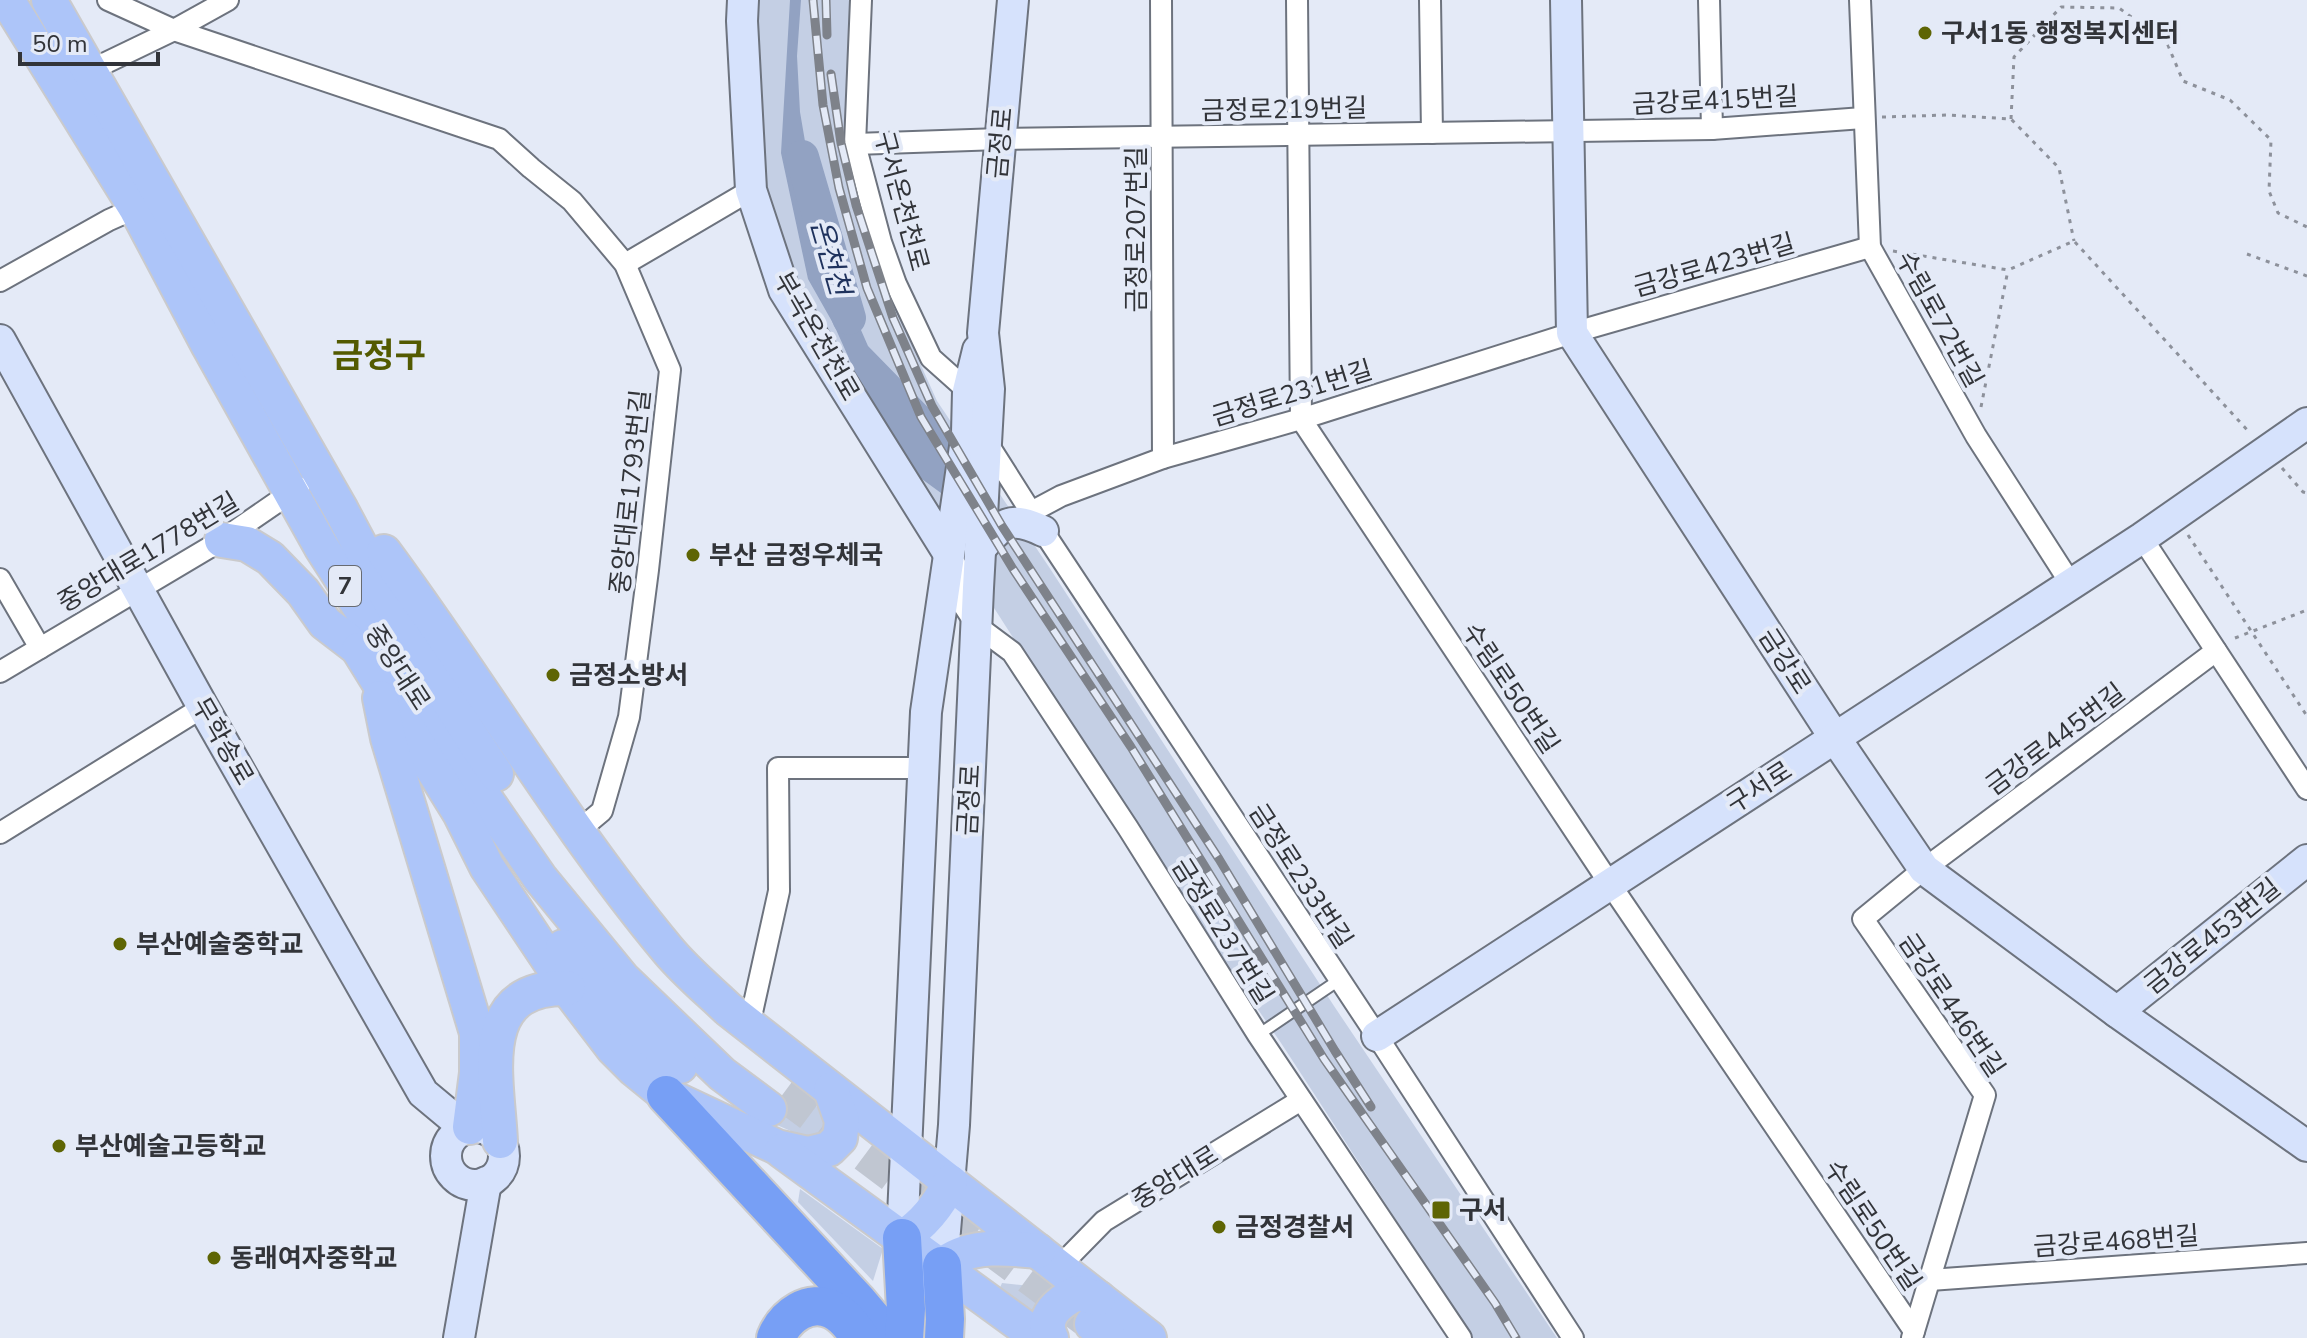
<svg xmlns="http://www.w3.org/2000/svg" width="2307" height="1338" font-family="'Nunito Sans','Noto Sans KR',sans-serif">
	<rect width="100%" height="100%" fill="#e4eaf7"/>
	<g fill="#c4cfe4">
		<path d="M757,0H854L858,177L897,312L937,401L1049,567L1334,1006L1557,1338H1473L1281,1043L1165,874L879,429L789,278L766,211L754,69Z"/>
		<path d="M793,1087L821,1110L825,1126L818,1137L807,1138L770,1122L779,1115Z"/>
		<path d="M800,1189L883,1249L873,1281L798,1202Z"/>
		<path d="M1002,1283L1051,1288L1032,1317L998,1292Z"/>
	</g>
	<path fill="#92a2c2" d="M790,0H801L797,56L800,112L822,241L868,346L957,437L941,493L915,474L869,403L834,325L808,279L781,153Z"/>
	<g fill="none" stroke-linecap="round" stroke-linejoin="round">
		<path stroke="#92a2c2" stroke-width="34" d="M802,157L849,318"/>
		<path stroke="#c0c6d1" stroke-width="34" stroke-dasharray="34 17" stroke-linecap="butt" d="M783,1094L1085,1319"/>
		<defs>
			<path id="lane" d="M1258,1035L1339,980"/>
			<g id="street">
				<path d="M108,0L174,30L499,139L531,168L572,201L625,264L670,370L648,570L629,717L602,811L577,832"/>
				<path d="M861,0L855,144L881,242L896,284L931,358L968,391L970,400"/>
				<path d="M1161,0L1163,458"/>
				<path d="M1297,0L1301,419L1610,884L1914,1331"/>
				<path d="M1430,0L1432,133"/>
				<path d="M1709,0L1712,129"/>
				<path d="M1860,0L1870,247L1976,436L2071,584"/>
				<path d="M91,70L174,30L228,0"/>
				<path d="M855,144L1000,139L1712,129L1863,118"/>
				<path d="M625,264L751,190"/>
				<path d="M0,281L109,220L136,208"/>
				<path d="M986,441L1043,531L1377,1036L1573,1338"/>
				<path d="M1031,512L1061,496L1163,458L1301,419L1572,333L1870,247"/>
				<path d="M2142,538L2307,789"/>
				<path d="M949,554L962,575V603L977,626L1012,652L1128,828L1258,1035L1461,1338"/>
				<path d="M0,579L40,648"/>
				<path d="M0,672L222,540L299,487"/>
				<path d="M0,833L203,707"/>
				<path d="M749,1026L779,891L778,768H923"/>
				<path d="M1059,1267L1104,1221L1301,1100"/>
				<path d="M1930,1280L2307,1253"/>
				<path d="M1912,1338L1985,1095L1863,919L1924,869L2216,651"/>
			</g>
			<g id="secondary">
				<path d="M743,0L742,21L751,190L784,290L949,554"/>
				<path d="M1566,0L1572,333L1835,738L1924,869L2117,1012L2307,1146"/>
				<path d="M0,340L203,707L423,1093L465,1128"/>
				<path d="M980,549C1002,523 1010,515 1043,531"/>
				<path d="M2117,1012L2307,860"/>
				<path d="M1377,1036L2142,538L2307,423"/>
				<circle cx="475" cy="1156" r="29"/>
				<path d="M902,1238L926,712L967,433L968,391L978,350"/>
				<path d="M942,1266L954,1125L978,588L989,389L983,333L1013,0"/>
				<path d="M459,1338L486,1182"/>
			</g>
			<g id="primary">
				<path d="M7,0L136,208L209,346L322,548L461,764L540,878L623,979L722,1074L769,1109"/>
				<path d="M49,0L341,510C388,600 439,690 496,774"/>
				<path d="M222,540L247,544L270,558L303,592L325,623L359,649"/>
				<path d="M384,552C481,683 563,824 667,949C685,971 708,990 728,1009L1149,1338"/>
				<path d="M359,650L460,813L487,867L571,993L613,1048L634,1069L666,1095L777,1147L808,1154L829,1149L840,1138L842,1121L831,1090"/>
				<path d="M380,698L388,738L477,1033V1073L470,1127"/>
				<path d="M563,947L607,999L680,1066"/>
				<path d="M500,1141C497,1077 473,986 568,988"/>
				<path d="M782,1151L1039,1338"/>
				<path d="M902,1238C924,1224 939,1205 950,1182"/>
				<path d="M927,1279C934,1273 940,1267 947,1262C972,1244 1009,1248 1038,1251"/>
				<path d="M1092,1324L1109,1338"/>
				<path d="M1051,1338C1040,1316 1059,1302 1077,1293L1098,1298"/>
			</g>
			<g id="highway">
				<path d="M666,1095L858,1302L875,1322L884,1338"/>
				<path d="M902,1238L906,1309L904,1338"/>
				<path d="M942,1266L945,1319L944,1338"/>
				<path d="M776,1338C785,1316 809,1298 833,1310C845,1316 853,1327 860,1338"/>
			</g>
		</defs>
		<use href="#lane" stroke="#6d737e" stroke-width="14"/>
		<use href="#street" stroke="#6d737e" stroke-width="24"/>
		<use href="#secondary" stroke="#6d737e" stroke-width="34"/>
		<use href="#primary" stroke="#cacacc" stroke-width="38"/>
		<use href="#highway" stroke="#cacacc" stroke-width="42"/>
		<g stroke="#8d919b" stroke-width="3" stroke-dasharray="4 6" stroke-linecap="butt">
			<path d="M1882,117L1948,115L2011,119L2059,168L2074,241"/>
			<path d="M2011,119L2014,57L2061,7L2119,8L2167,43L2183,81L2230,100L2271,140L2269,191L2278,213L2307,227"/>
			<path d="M1893,251L2008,270L2074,241L2250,433"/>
			<path d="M2247,254L2307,276"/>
			<path d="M1981,407L2008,270"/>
			<path d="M2282,468L2303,492L2307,493"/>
			<path d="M2188,535L2307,716"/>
			<path d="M2235,638L2307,610"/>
		</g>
		<use href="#lane" stroke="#fff" stroke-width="10"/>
		<use href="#street" stroke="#fff" stroke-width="20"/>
		<use href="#secondary" stroke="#d6e2fc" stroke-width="30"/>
		<use href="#primary" stroke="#adc5f9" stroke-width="34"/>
		<use href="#highway" stroke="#779ff5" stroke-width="38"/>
		<defs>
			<g id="rail">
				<path d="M813,0L823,105L839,188L867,288L921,417L1013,569L1131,747L1324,1059L1495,1303L1516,1338"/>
				<path d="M826,0L827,35"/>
				<path d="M831,74L841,143L856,205L893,318L932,406L1002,526L1219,859L1335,1051L1371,1107"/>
			</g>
		</defs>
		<use href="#rail" stroke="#7e828a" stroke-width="9"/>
		<use href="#rail" stroke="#e4eaf7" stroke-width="6" stroke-dasharray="18" stroke-linecap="butt"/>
	</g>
	<g fill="#5e6504" stroke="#e4eaf7" stroke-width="3">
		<circle cx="1925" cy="33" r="8"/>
		<circle cx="693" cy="555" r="8"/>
		<circle cx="553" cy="675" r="8"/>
		<circle cx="120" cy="944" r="8"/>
		<circle cx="59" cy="1146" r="8"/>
		<rect x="1431" y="1200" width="20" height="20" rx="4"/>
		<circle cx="1219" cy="1227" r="8"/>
		<circle cx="214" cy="1258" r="8"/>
	</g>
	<g text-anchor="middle" stroke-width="8" stroke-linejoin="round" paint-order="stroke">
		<rect fill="#e4eaf7" stroke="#676b72" stroke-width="2" x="329" y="566" width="32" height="40" rx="6"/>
		<g font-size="24" font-weight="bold" fill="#323439">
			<text x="345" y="594">7</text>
		</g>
		<g font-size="26" font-weight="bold" fill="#323439" stroke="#e4eaf7" text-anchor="start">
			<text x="1941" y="42">구서1동 행정복지센터</text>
			<text x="709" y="564">부산 금정우체국</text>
			<text x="569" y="684">금정소방서</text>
			<text x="136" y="953">부산예술중학교</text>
			<text x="75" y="1155">부산예술고등학교</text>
			<text x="1459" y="1219">구서</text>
			<text x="1235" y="1236">금정경찰서</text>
			<text x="230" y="1267">동래여자중학교</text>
		</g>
		<g font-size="26" fill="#323439" stroke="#e4eaf7">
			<text transform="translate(1715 100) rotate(-3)" y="9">금강로415번길</text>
			<text transform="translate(1284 109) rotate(-1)" y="9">금정로219번길</text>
			<text transform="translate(1000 143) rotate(-85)" y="9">금정로</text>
			<text transform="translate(902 201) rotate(75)" y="9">구서온천천로</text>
			<text transform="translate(1136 229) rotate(-90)" y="9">금정로207번길</text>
			<text transform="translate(1714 265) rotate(-16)" y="9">금강로423번길</text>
			<text transform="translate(1940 319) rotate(61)" y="9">수림로72번길</text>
			<text transform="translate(817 336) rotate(60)" y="9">부곡온천천로</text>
			<text transform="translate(1292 393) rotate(-17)" y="9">금정로231번길</text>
			<text transform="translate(630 492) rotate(-84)" y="9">중앙대로1793번길</text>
			<text transform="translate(148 552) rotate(-31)" y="9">중앙대로1778번길</text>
			<text transform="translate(1785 661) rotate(57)" y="9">금강로</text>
			<text transform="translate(398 667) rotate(57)" y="9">중앙대로</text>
			<text transform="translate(1511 688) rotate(56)" y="9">수림로50번길</text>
			<text transform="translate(2055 739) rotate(-37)" y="9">금강로445번길</text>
			<text transform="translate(223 741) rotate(60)" y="9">무학송로</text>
			<text transform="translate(1759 787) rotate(-33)" y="9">구서로</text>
			<text transform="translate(969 800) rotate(-87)" y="9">금정로</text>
			<text transform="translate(1301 876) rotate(57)" y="9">금정로233번길</text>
			<text transform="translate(1223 931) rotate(58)" y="9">금정로237번길</text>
			<text transform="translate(2212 936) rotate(-39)" y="9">금강로453번길</text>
			<text transform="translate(1952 1005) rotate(56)" y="9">금강로446번길</text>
			<text transform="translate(1175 1177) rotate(-32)" y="9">중앙대로</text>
			<text transform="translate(1873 1225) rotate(56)" y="9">수림로50번길</text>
			<text transform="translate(2116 1241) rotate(-4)" y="9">금강로468번길</text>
		</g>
		<g font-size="28" font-style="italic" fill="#1f325d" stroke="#e4eaf7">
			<text transform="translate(831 257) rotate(74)" y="10">온천천</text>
		</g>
		<g font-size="34" font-weight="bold" fill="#535a01" stroke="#e4eaf7">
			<text x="379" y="367">금정구</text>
		</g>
	</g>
	<path d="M20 52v12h138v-12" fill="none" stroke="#323439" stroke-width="4"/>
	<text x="32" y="52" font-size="24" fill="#323439" stroke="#e4eaf7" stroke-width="6" paint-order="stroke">50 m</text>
</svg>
